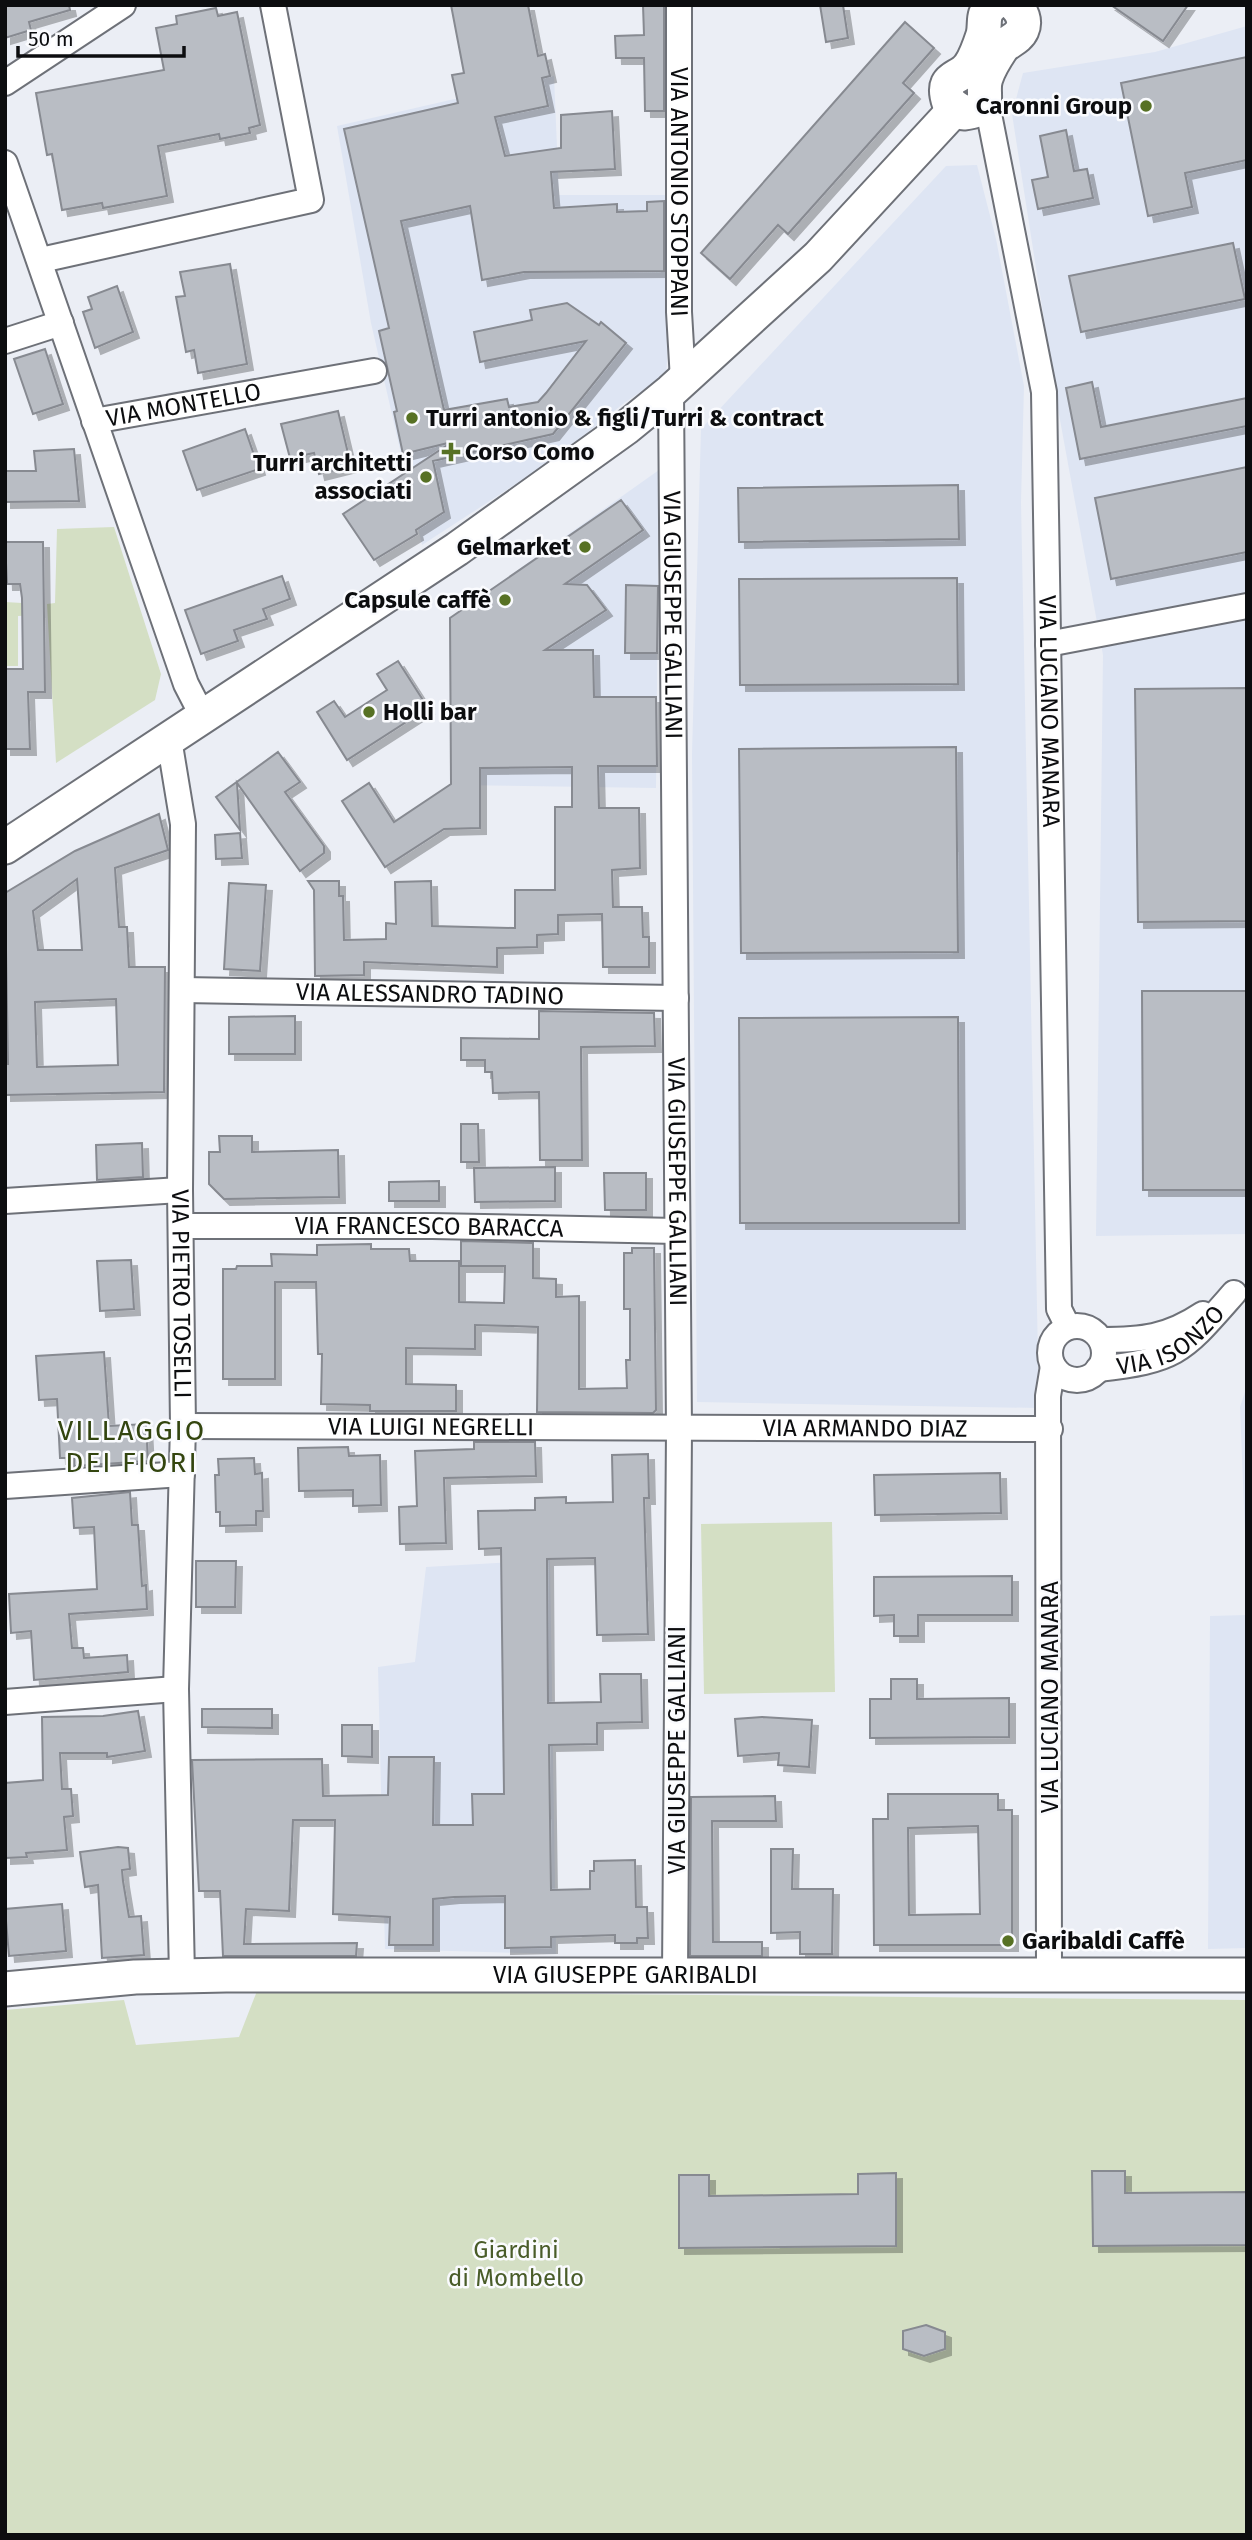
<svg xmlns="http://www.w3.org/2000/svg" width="1252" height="2540" font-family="'Fira Sans',sans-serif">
	<defs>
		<filter id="shadow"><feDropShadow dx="6" dy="6" stdDeviation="0" flood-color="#0004"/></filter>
	</defs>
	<rect width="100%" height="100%" fill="#ebeef5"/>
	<g fill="#dee5f3">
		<path d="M1247,26V1234L1096,1236L1103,655L1058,409L1012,114L1023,73L1155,52Z"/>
		<path d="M554,76L559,195H678L666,375L624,403L559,456L422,545L371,323L337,126Z"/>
		<path d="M977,165L996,239L1024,386L1021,502L1039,1408L697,1402L692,754L701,429L946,166Z"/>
		<path d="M659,470L656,788L454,785L451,768L450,618Z"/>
		<path d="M1247,1386V1582L1240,1407Z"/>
		<path d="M550,1560L556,1954L385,1949L378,1667L415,1662L426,1567Z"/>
		<path d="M1247,1615V1948L1208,1949L1210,1616Z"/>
	</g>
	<g fill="#d4dfc4">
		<path d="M114,527L161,674L155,700L56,763L47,604L55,603L57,529Z"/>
		<path d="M5,602L39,604L40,615L18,616V666H5Z"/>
		<path d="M832,1522L835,1692L704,1694L701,1524Z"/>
		<path d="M257,1991L1247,2000V2535H5V2010L124,2000L136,2045L239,2037Z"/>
	</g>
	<g fill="#b9bdc4" stroke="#878a91" stroke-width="2" fill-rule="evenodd" filter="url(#shadow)">
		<path d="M5,5H69L70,10L29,22L31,30L5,38Z"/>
		<path d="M451,5H528L538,56L545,54L550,76L542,78L548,106L495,117L505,156L561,148V115L612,111L615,169L551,172L554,208L617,204V212L647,211V202L664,201V271L524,272L482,280L470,206L401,221L444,410L507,399L509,407L538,402L546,393L586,341L480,362L474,332L532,320L530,310L567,303L599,325L601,322L626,343L553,434L433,461L444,512L416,530L417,534L374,560L343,514L452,442L403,454L394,412L397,411L379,331L389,328L344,129L458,103L452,75L464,73Z"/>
		<path d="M643,5H664V111H645L644,58H616L615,36L644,35Z"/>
		<path d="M820,5H843L848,38L826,42Z"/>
		<path d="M1111,5H1188L1163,41Z"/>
		<path d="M216,8L218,16L237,12L260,125L249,128L250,133L220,139L219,134L158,146L167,196L103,208L102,203L62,210L52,154L47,155L36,93L164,70L156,28L177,24L176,16Z"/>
		<path d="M905,22L934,48L903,83L914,93L788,234L778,225L730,279L701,253Z"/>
		<path d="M1247,57V160L1185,173L1192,207L1148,216L1121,83Z"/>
		<path d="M1066,130L1074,171L1087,169L1093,198L1038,209L1032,180L1048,177L1040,136Z"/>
		<path d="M1233,243L1245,299L1081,332L1069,276Z"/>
		<path d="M230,264L247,364L198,373L194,350L186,352L176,297L185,296L180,272Z"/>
		<path d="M117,286L133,332L95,348L83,312L92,309L88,297Z"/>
		<path d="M45,349L63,404L33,414L14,359Z"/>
		<path d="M1092,382L1101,427L1247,398V426L1080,459L1066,388Z"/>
		<path d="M338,411L351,466L319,474L314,453L290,458L281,424Z"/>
		<path d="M245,429L259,469L197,490L183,451Z"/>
		<path d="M74,449L79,501L5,502V471H36L34,451Z"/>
		<path d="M1247,467V552L1111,579L1095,498Z"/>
		<path d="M958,485L959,539L739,542L738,488Z"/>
		<path d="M621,500L643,530L565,584L587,585L606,610L545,650H593L594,697H656L657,766H598L599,808H639L640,868L612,870L613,907H642L643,937H649V967H603L602,914L558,915V934L537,935V947L497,948V967L364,962V975L315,976L314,890L308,881H339V896H343L344,940L386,939V923L396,924L395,882L431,881L432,926L515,928V890H555V807H572V767L480,768V828L444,829L385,867L342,801L369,783L394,822L451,784L450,618Z"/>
		<path d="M5,542H43L45,692H28L30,749H5V669H23L22,598L20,584H7Z"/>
		<path d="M282,576L290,599L263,609L267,619L234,630L238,641L201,654L185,610Z"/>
		<path d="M957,578L958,684L740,685L739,579Z"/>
		<path d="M626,585L658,586L657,653H625Z"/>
		<path d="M398,661L428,708L347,760L317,712L334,701L345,717L387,690L377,674Z"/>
		<path d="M1247,688V921L1138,922L1135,689Z"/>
		<path d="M956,747L958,952L741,953L739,749Z"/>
		<path d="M278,752L300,782L285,792L324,846V853L300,871L237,783L240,830L216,797Z"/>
		<path d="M159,814L168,850L115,868L119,927H127L129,967H165L164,1092L5,1095V1064H8L5,893L75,851ZM77,879L82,950H38L33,911ZM116,999L118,1065L37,1067L35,1002Z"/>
		<path d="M240,833L242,858L216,859L215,835Z"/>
		<path d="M229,883L266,885L260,971L224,969Z"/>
		<path d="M1142,991H1247V1190H1143Z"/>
		<path d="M539,1011L654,1013L655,1046L581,1047L582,1160H540L539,1092L493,1093L492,1072H485V1060H461V1038L539,1039Z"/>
		<path d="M295,1016V1054H229V1017Z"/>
		<path d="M958,1017L959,1223H740L739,1018Z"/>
		<path d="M461,1124H478L479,1162H461Z"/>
		<path d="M219,1136H252V1152L338,1150L339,1197L224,1199L209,1184V1152H220Z"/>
		<path d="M142,1143L143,1177L97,1180L96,1145Z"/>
		<path d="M555,1167V1201L475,1202L474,1168Z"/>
		<path d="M604,1173H646V1210H605Z"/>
		<path d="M439,1181V1201H389V1182Z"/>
		<path d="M461,1241L533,1243V1278L556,1279V1297L579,1296V1389L627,1388L626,1360H630V1309H624V1253H632V1248H654L656,1410L653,1413L537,1412L538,1327L513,1326L475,1325V1349L406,1348V1384L456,1385V1411H370V1405L321,1404L322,1354H318L316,1282H275V1379H223V1269H236L237,1266H272L271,1254L317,1255V1245L371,1244V1249H409L410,1261H459V1302L504,1303L505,1266H461Z"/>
		<path d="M131,1260L134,1309L100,1311L97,1261Z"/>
		<path d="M104,1352L109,1426L146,1424L148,1461L74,1466V1458H60L57,1399L39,1400L36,1356Z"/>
		<path d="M474,1442H535L536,1476L444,1478L446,1543L400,1544L399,1507L417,1506L415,1451L474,1449Z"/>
		<path d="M348,1447L349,1456L380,1455L381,1505L353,1506V1490L299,1491L298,1448Z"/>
		<path d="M648,1454L649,1498H644L648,1634L597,1635L595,1558L547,1559L548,1703L601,1702L600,1674H641L642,1722L597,1723V1744L549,1745L551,1890L590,1889V1871H594V1861L635,1860L636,1907H647L648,1938H637V1943H615V1935L551,1937V1947L505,1948V1896L454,1897L433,1899V1945H389L390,1917L333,1914L335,1820H293L289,1911L246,1909L244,1944L357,1943L356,1956H223L220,1891H199L192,1760L322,1759L323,1796L388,1795L389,1757H434L433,1825H473L472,1794H504L501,1548L479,1549L478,1511L535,1510V1498L566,1497V1503L613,1502L612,1455Z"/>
		<path d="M254,1458L255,1474L262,1473L263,1511H256V1525L220,1526V1512H216L215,1475H219L218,1459Z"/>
		<path d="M1000,1473L1001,1513L875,1515L874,1475Z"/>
		<path d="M130,1492L132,1525H138L142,1586L146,1585L147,1609L69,1614L72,1648H83L84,1658L127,1655L128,1672L34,1680L31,1631L11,1633L9,1594L97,1589L94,1527L74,1528L72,1498Z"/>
		<path d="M196,1561H236L235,1607H196Z"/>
		<path d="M1012,1576V1615H918V1636H894V1615L874,1616V1577Z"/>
		<path d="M891,1679H917V1699L1009,1698V1737L870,1738V1699H891Z"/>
		<path d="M202,1709H272V1728L202,1727Z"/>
		<path d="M138,1711L145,1751L107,1757V1753H60L62,1789H71L73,1816L64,1817L67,1850L26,1853L27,1857L5,1858V1783L43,1780L42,1717L103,1716Z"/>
		<path d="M762,1717L812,1720L809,1767L778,1765L779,1753L738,1756L735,1719Z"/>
		<path d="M342,1725H372V1757L342,1756Z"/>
		<path d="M888,1794H998V1810H1012V1945H874L873,1819H888ZM978,1826L980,1914L909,1915L908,1828Z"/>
		<path d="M775,1796L776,1821H712L713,1942H762V1956H690L691,1797Z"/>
		<path d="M118,1847L128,1848L130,1869L122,1870L123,1881L129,1917L141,1916L144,1955L102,1958L98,1885L85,1887L80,1852Z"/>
		<path d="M771,1849H793L792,1889H833L832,1954H800V1932L771,1933Z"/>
		<path d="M62,1904L66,1951L9,1956L5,1909Z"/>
		<path d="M1092,2171H1125V2193L1247,2192V2245L1093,2246Z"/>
		<path d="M896,2173V2246L679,2248V2175H709V2196L858,2194V2174Z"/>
		<path d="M926,2325L945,2332V2349L924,2356L903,2349V2331Z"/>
	</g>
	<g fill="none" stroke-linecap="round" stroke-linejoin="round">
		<defs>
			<g id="street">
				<path id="s1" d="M679,5V312L683,380"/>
				<path d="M5,83L123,5"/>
				<path id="s2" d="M986,99L1044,392L1059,1309L1068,1327"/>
				<path d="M5,163L186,684L203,717"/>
				<path d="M41,260L311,200L273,5"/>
				<path d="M5,341L61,323"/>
				<path id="s3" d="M671,391L679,1430L675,1974"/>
				<path id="s4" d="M94,421L374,371"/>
				<path d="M1048,644L1247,606"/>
				<path id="s5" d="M169,739L183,824L180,1190L183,1426L176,1689L182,1976"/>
				<path id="s6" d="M183,990L676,998"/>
				<path d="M5,1201L180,1190"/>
				<path id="s7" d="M181,1226H432L677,1231"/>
				<circle cx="1077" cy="1353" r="27"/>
				<path d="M1101,1340C1142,1340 1167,1338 1203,1314"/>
				<path id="s8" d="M1098,1369C1178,1360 1182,1352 1234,1293"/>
				<path id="s9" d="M183,1426L1050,1429"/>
				<path d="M5,1486L182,1474"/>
				<path d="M5,1702L176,1689"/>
				<path d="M1049,1975L1048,1396L1053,1366"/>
			</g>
			<g id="secondary">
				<path d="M992,5C981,15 986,23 983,35C980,44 975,58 970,65C960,81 939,74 949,103L964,113C995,110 980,94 986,78C989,68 996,57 1002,48C1008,41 1018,39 1022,30C1026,21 1022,12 1015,5"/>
				<path d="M5,847L457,549L627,427L671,391L818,257L955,109"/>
				<path id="s10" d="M5,1989L135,1977L226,1975H1247"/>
			</g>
		</defs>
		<use href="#street" stroke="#6e7178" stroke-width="28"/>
		<use href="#secondary" stroke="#6e7178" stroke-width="37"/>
		<use href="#street" stroke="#fff" stroke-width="24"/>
		<use href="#secondary" stroke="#fff" stroke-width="33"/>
	</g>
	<g fill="#577124" stroke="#fafbfe" stroke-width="2.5">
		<circle cx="1146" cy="106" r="7"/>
		<circle cx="412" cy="418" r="7"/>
		<path d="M447.5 441.5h7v7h7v7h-7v7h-7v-7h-7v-7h7z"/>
		<circle cx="426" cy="477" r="7"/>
		<circle cx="585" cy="547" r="7"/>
		<circle cx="505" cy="600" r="7"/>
		<circle cx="369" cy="712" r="7"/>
		<circle cx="1008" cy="1941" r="7"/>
	</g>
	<g text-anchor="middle" stroke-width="5" stroke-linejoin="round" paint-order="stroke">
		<g font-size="24" font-weight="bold" fill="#0c0d0f" stroke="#fafbfe" text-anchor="end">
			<text x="1132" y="114">Caronni Group</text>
			<text x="426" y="426" text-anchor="start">Turri antonio &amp; figli/Turri &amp; contract</text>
			<text x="465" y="460" text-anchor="start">Corso Como</text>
			<text x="412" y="471">Turri architetti<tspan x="412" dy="28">associati</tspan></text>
			<text x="571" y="555">Gelmarket</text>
			<text x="491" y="608">Capsule caffè</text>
			<text x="383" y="720" text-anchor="start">Holli bar</text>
			<text x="1022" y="1949" text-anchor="start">Garibaldi Caffè</text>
		</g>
		<g font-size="24" fill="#0c0d0f" stroke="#fafbfe">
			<text dy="8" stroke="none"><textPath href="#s1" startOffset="187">VIA ANTONIO STOPPANI</textPath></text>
			<text dy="8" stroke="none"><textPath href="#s4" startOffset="91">VIA MONTELLO</textPath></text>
			<text dy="8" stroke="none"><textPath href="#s3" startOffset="224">VIA GIUSEPPE GALLIANI</textPath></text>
			<text dy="8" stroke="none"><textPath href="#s2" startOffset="618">VIA LUCIANO MANARA</textPath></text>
			<text dy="8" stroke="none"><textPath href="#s6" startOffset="247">VIA ALESSANDRO TADINO</textPath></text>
			<text dy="8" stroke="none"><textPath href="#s3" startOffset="791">VIA GIUSEPPE GALLIANI</textPath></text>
			<text dy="8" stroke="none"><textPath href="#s7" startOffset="248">VIA FRANCESCO BARACCA</textPath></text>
			<text dy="8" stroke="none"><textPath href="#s5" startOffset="556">VIA PIETRO TOSELLI</textPath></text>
			<text dy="8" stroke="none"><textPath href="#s8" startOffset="80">VIA ISONZO</textPath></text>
			<text dy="8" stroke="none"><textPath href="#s9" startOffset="248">VIA LUIGI NEGRELLI</textPath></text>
			<text dy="8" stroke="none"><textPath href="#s9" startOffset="682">VIA ARMANDO DIAZ</textPath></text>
			<text transform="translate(1050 1697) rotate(-90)" y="8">VIA LUCIANO MANARA</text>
			<text transform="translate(677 1750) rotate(-90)" y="8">VIA GIUSEPPE GALLIANI</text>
			<text dy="8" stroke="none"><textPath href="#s10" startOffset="621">VIA GIUSEPPE GARIBALDI</textPath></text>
		</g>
		<g font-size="24" fill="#495c29" stroke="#fafbfe">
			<text x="516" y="2258">Giardini<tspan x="516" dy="28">di Mombello</tspan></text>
		</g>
		<g font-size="28" letter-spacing="2" fill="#33450f" stroke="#fafbfe">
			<text x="132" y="1440">VILLAGGIO<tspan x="132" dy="32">DEI FIORI</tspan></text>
		</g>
	</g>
	<rect width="1252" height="2540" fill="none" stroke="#0c0d0f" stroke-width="14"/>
	<path d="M18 46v10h166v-10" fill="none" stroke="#0c0d0f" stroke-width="3.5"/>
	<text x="28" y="46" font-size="21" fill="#0c0d0f" stroke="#fafbfe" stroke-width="5" paint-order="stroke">50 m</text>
</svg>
